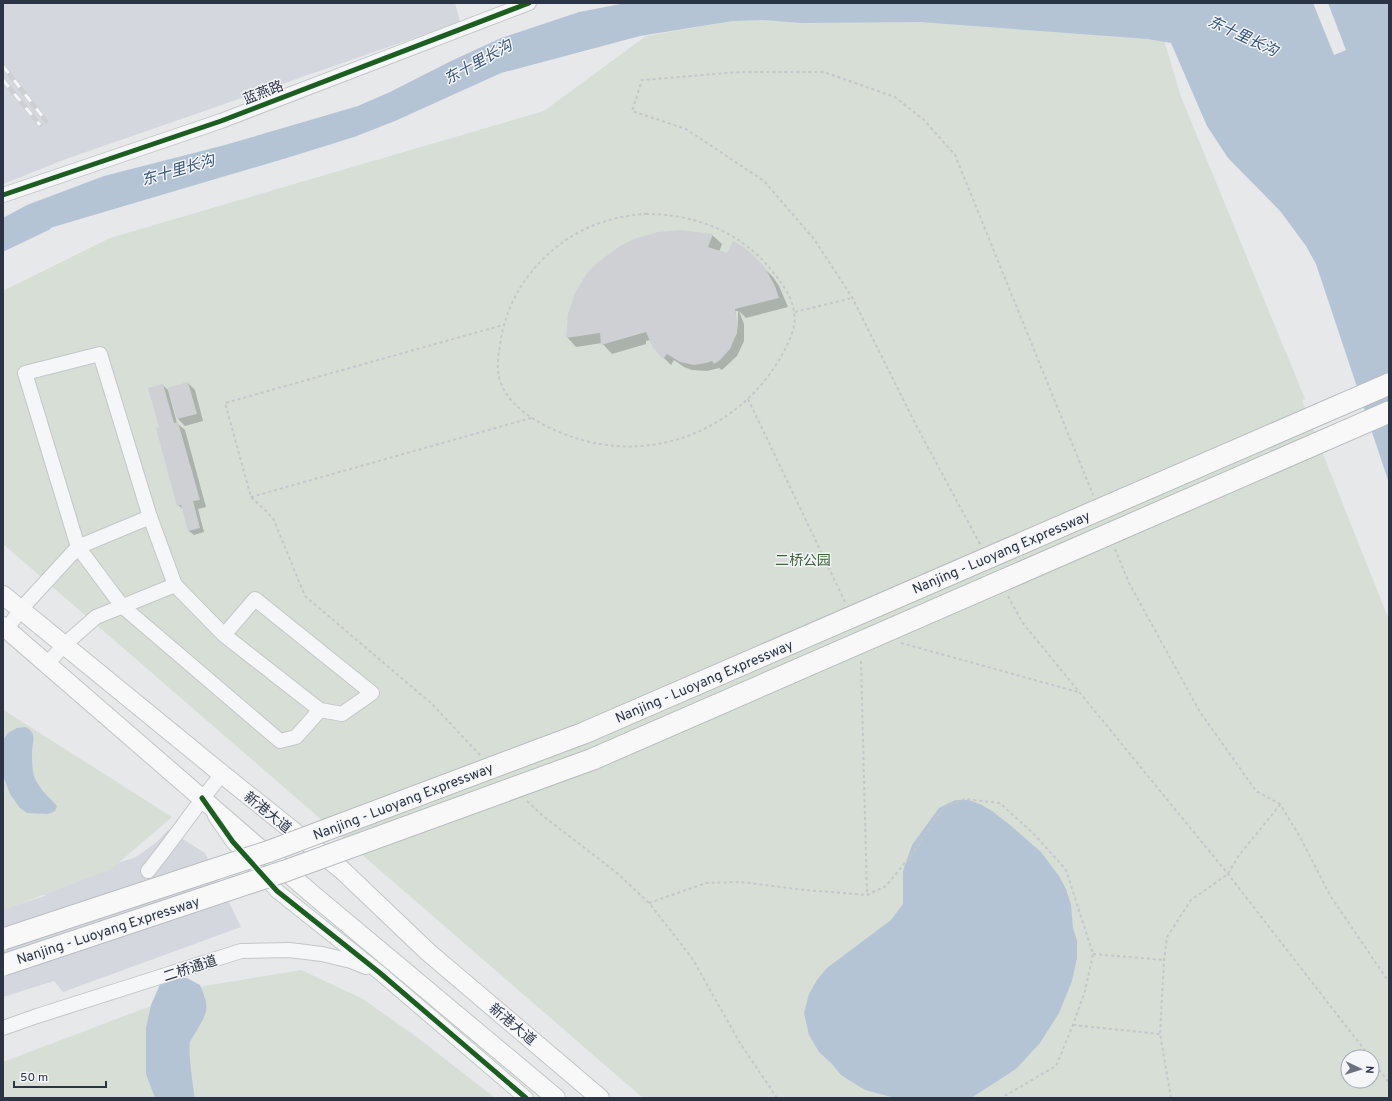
<svg xmlns="http://www.w3.org/2000/svg" width="1392" height="1101" font-family="Overpass,'Noto Sans SC',sans-serif">
	<rect width="100%" height="100%" fill="#e6e8ea"/>
	<g fill="#d4d7dd">
		<path d="M3,3H455L460,22L66,159L3,184Z"/>
		<path d="M168,830L205,853L241,927L63,992L54,981L3,997V909L45,896L44,888L136,857L157,842Z"/>
	</g>
	<g fill="#d6ded6" fill-rule="evenodd">
		<path d="M728,3H1153L1181,97L1305,399L1302,401L1389,620V1098H643L3,544V291L110,238L544,111L646,36L733,21ZM1348,1057H1372V1081H1348Z"/>
		<path d="M5,711L172,817L110,870L3,910V712Z"/>
		<path d="M301,970L363,999L418,1038L495,1098H3V1062L204,986Z"/>
	</g>
	<g fill="#b4c4d5">
		<path d="M626,3H1389V483L1316,264L1306,246L1281,212L1228,158L1207,126L1171,43L1148,39L920,22L802,23L763,20L733,21L640,36L501,73L395,121L354,137L290,157L43,230L3,250V218L27,205L104,176L225,145L358,106L390,92L451,61L501,38L579,12Z"/>
		<path d="M25,727C37,732 33,741 32,751C32,759 32,769 34,776C38,788 49,797 57,806L55,811L48,814L27,813L20,808L10,794L4,778L3,740L8,733L17,728Z"/>
		<path d="M956,800H969L982,805L992,811L1010,825L1041,852L1059,876L1066,889L1071,905L1073,928L1077,941V958L1072,981L1059,1013L1040,1043L1016,1069L971,1098H895L865,1090L841,1075L832,1064L819,1052L809,1035L804,1013L809,994L817,980L827,968L891,920L903,904V871L912,845L939,808L951,802Z"/>
		<path d="M173,977L187,978L200,985C208,1005 210,1009 198,1028C196,1033 192,1037 190,1042C188,1050 193,1088 195,1098H155L146,1074V1028L151,1005L161,982Z"/>
	</g>
	<path fill="#e6e8ea" d="M1313,3H1328L1346,50L1334,55Z"/>
	<g fill="#0003" fill-rule="evenodd">
		<path d="M712,235L722,244L719,252L727,255L749,253L773,277L779,286L788,307L746,318L739,311L744,324V341L737,356L722,370L719,368L707,371L692,370L684,367L674,360L671,365L659,353L650,340L646,341V344L612,354L602,343L576,347L567,337ZM736,311H738V323L736,321Z"/>
		<path d="M188,383L195,390L203,421L185,426L178,419L169,388Z"/>
		<path d="M163,385L168,390L177,423L185,430L206,507L198,509L204,532L194,535L189,531L184,510L178,505L161,428Z"/>
	</g>
	<g fill="none" stroke-linecap="round" stroke-linejoin="round">
		<path stroke="#b4c4d5" stroke-width="3.5" d="M3,250L49,228"/>
	</g>
	<g fill="#ced0d3">
		<path d="M681,230L713,234L708,247L727,253L733,241L742,246L750,252L764,266L775,286L779,298L735,309L738,323L737,333L730,349L720,360L714,364L712,361L706,363L694,365L680,362L667,354L663,359L653,348L646,332L601,345L600,333L566,338L568,314L575,293L587,273L597,263L620,246L634,239L658,232Z"/>
		<path d="M188,382L197,414L177,419L168,388Z"/>
		<path d="M163,384L174,423L178,422L200,500L193,501L200,528L188,531L181,505L177,506L156,428L159,427L148,388Z"/>
	</g>
	<g fill="none" stroke-linecap="round" stroke-linejoin="round">
		<defs>
			<g id="minor">
				<path d="M3,195L221,121L529,3"/>
				<path d="M7,629L21,609L78,547L150,517"/>
				<path d="M224,635L255,599L372,693L342,714L320,710L296,737L280,741L122,606L78,547L25,373L100,354L150,517L175,585L224,635L320,710"/>
				<path d="M47,664L64,645L96,617L175,585"/>
				<path d="M215,816L233,842L277,891L380,973L526,1098"/>
				<path d="M148,871C173,840 196,806 222,774"/>
				<path d="M3,1028L37,1016L241,951L289,950L322,954L351,961L366,967"/>
			</g>
			<g id="major">
				<path d="M3,595L222,774L342,870L428,952L600,1098"/>
				<path d="M3,626L311,893L556,1098"/>
			</g>
		</defs>
		<use href="#minor" stroke="#c4c6c8" stroke-width="16"/>
		<use href="#major" stroke="#c2c5c8" stroke-width="20"/>
		<g stroke="#c5c6ca" stroke-width="2" stroke-dasharray="3 3" stroke-linecap="butt">
			<path d="M646,214C695,214 742,232 773,272C782,283 792,297 794,312C797,326 789,342 782,355C749,414 685,451 617,446C580,444 521,423 503,388C495,373 498,356 501,339C509,288 548,242 597,224C613,218 629,215 646,214Z"/>
			<path d="M795,312L852,298"/>
			<path d="M748,399L845,602"/>
			<path d="M251,497L531,418"/>
			<path d="M980,544L917,427L852,297L814,239L764,181L686,129L632,111L642,80L741,72H824L895,97L924,120L955,155L1093,495"/>
			<path d="M1115,549L1129,583L1200,712L1256,791L1280,804L1300,837L1331,897L1389,982"/>
			<path d="M1008,596L1022,622L1228,874L1370,1057"/>
			<path d="M901,643L1078,692"/>
			<path d="M861,661L867,895"/>
			<path d="M480,755L432,704L305,596L273,518L251,497L225,403L503,325"/>
			<path d="M527,801L543,816L617,873L649,903L692,958L740,1043L777,1098"/>
			<path d="M649,903L706,883L741,882L805,890L867,895L886,886L909,858L944,807L965,799L1000,803L1035,835L1066,870L1093,954L1085,991L1073,1025L1056,1066L1001,1098"/>
			<path d="M1093,954L1164,960"/>
			<path d="M1073,1025L1160,1034"/>
			<path d="M1372,1060L1389,1083"/>
			<path d="M1171,1098L1160,1034L1164,960L1167,937L1191,900L1228,874L1239,855L1280,805"/>
		</g>
		<use href="#minor" stroke="#f5f6f7" stroke-width="14"/>
		<use href="#major" stroke="#f8f8f8" stroke-width="18"/>
		<defs>
			<g id="rail">
				<path d="M3,66L46,121"/>
				<path d="M3,80L40,125"/>
			</g>
		</defs>
		<use href="#rail" stroke="#cecfd2" stroke-width="4.5"/>
		<use href="#rail" stroke="#f4f6f9" stroke-width="3" stroke-dasharray="9" stroke-linecap="butt"/>
		<defs>
			<g id="highway-bridge">
				<path d="M3,939L270,851L584,733L1389,384"/>
				<path d="M3,965L288,870L593,759L1389,412"/>
			</g>
		</defs>
		<use href="#highway-bridge" stroke="#b8bbbf" stroke-width="23" stroke-linecap="butt"/>
		<use href="#highway-bridge" stroke="#f8f8f8" stroke-width="21"/>
		<defs>
			<g id="cycleway">
				<path d="M3,195L221,121L529,3"/>
				<path d="M202,798L233,842L277,891L380,973L526,1098"/>
			</g>
		</defs>
		<use href="#cycleway" stroke="#f4f6f9" stroke-width="8"/>
		<use href="#cycleway" stroke="#1b5e20" stroke-width="5"/>
	</g>
	<g text-anchor="middle" stroke-width="3" stroke-linejoin="round" paint-order="stroke">
		<g font-size="14" fill="#2b3445" stroke="#f4f6f9">
			<text transform="translate(263 92) rotate(-21)" y="5">蓝燕路</text>
			<text transform="translate(1001 552) rotate(-23)" y="5">Nanjing - Luoyang Expressway</text>
			<text transform="translate(704 681) rotate(-23)" y="5">Nanjing - Luoyang Expressway</text>
			<text transform="translate(403 801) rotate(-21)" y="5">Nanjing - Luoyang Expressway</text>
			<text transform="translate(268 812) rotate(39)" y="5">新港大道</text>
			<text transform="translate(108 930) rotate(-18)" y="5">Nanjing - Luoyang Expressway</text>
			<text transform="translate(190 968) rotate(-18)" y="5">二桥通道</text>
			<text transform="translate(513 1024) rotate(40)" y="5">新港大道</text>
		</g>
		<g font-size="14" fill="#3f6138" stroke="#f4f6f9">
			<text x="803" y="565">二桥公园</text>
		</g>
		<g font-size="15" font-style="italic" fill="#34527a" stroke="#f4f6f9">
			<text transform="translate(1243 36) rotate(25)" y="5">东十里长沟</text>
			<text transform="translate(478 62) rotate(-29)" y="5">东十里长沟</text>
			<text transform="translate(178 170) rotate(-16)" y="5">东十里长沟</text>
		</g>
	</g>
	<rect width="1392" height="1101" fill="none" stroke="#2b3445" stroke-width="8"/>
	<g transform="translate(1360 1069) rotate(94)"><circle r="19" fill="#f4f6f9" stroke="#a4a8b1"/>
	<path d="M0-3L7 15L0 10L-7 15Z" fill="#6c737f"/>
	<text y="-6" font-size="11" font-weight="bold" text-anchor="middle" fill="#2b3445">N</text>
	</g>
	<path d="M14 1081v6h92v-6" fill="none" stroke="#2b3445" stroke-width="2"/>
	<text x="20" y="1081" font-size="12" fill="#2b3445" stroke="#f4f6f9" stroke-width="3" paint-order="stroke">50 m</text>
</svg>
